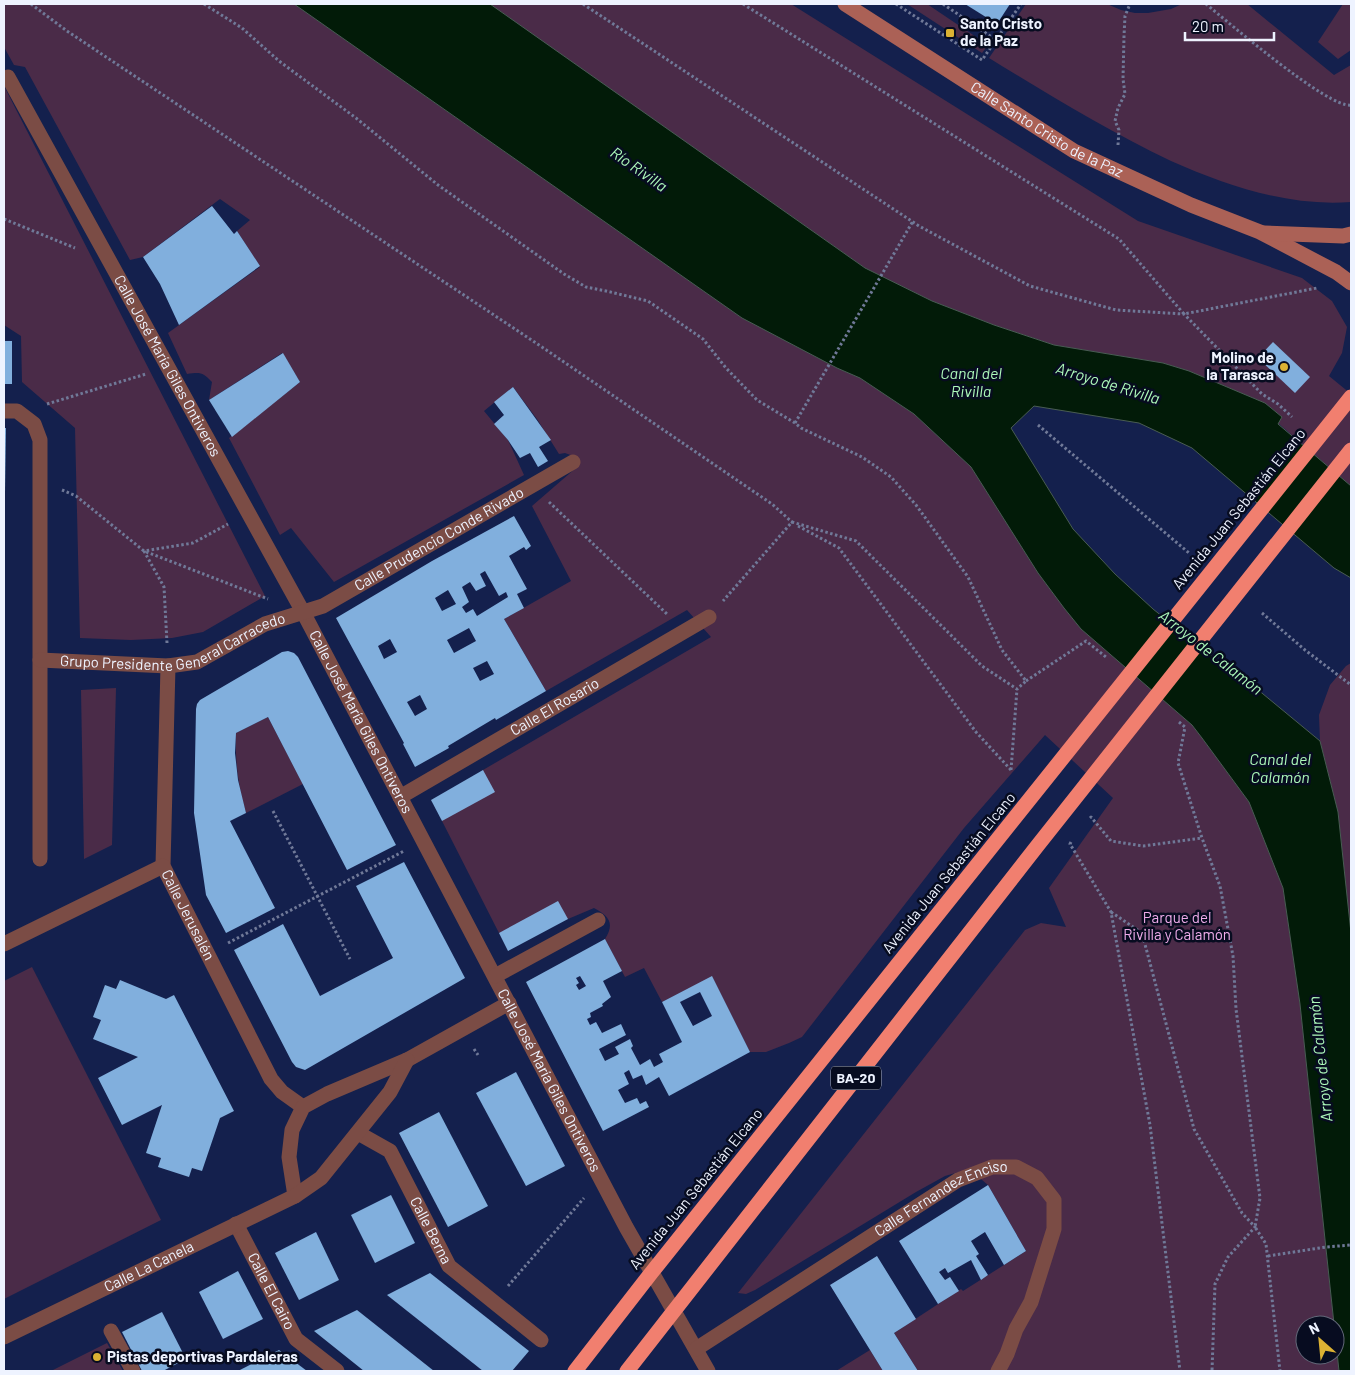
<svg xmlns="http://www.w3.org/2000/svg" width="1355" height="1375" font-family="Barlow,sans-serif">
	<rect width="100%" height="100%" fill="#14204d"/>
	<g fill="#4a2b48">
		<path d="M4,4H294L742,318L837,368L860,378L914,414L971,467L1038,573L1064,608L1081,629L1192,725L1202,738L1249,802L1283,888L1300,1004L1334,1325H1305V1355H1335V1333L1339,1371H918L894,1333L961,1289L963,1291L1026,1251L988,1185L969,1169L945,1176L916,1192L755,1290L746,1294L738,1293L1025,930L1041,923L1066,927L1049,888L1113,798L1045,735L964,828L802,1037L789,1043L766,1052H750L712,977L662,1002L644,968L625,977L605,939C615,923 609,916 594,908L568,919L499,933L442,821L483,770L711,637L687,610L546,691L504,619L571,581L532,506L577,467L576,457L565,453L559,454L537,419L513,387L484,411L508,440L524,475L334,582L291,528L280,535L229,438L300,382L282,353L209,400L212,382C203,372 200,372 187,374L168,333L260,267L237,231L250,220L220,199L143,257L130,260L25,67L14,65L4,47Z"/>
		<path d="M490,4H791L1138,221L1302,278L1332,301L1347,327L1342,353L1329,376L1351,394V486L1278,423L1282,417L1265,403L1189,371L1163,363L1054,345L994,325L932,301L865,268Z"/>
		<path d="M907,4H927L988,45L982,53Z"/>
		<path d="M1026,4H1107L1121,10L1135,13H1148L1171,9L1182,4H1247L1334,75L1351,65V202C1289,207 1228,186 1171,161C1108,131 1049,95 989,58Z"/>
		<path d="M1343,4H1351V50L1338,59L1318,42Z"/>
		<path d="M4,86L265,596L203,632L172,638L131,640L80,638L75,428L22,382L21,336L4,325Z"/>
		<path d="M1351,663V933L1338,812L1320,741L1319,715L1330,685L1346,666Z"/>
		<path d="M116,688L112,845L84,859L81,690Z"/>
		<path d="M268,717L303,784L246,813C238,786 235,761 236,733Z"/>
		<path d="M32,967L161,1220L4,1299V981Z"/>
		<path d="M107,1343L123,1371H51Z"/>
		<path d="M870,1350L883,1371H836Z"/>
	</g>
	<path fill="#021b08" stroke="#495c52" d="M294,4H490L865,268L932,301L994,325L1054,345L1163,363L1189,371L1265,403L1282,417L1278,424L1351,486V578L1334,568L1192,448L1139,423L1034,406L1011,428L1073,529L1115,574L1153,609L1228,669L1257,689L1320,741L1338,812L1351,933V1371H1339L1300,1004L1283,888L1249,802L1202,738L1192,725L1081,629L1064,608L1038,573L971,467L914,414L860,378L837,368L742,318Z"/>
	<g fill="#81afdd" fill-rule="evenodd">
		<path d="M965,4H1010L997,24Z"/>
		<path d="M212,206L234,234L237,231L260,266L179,325L160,284L143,257Z"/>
		<rect x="4" y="341" width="8" height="43"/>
		<path d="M1273,342L1310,377L1295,393L1258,358Z"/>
		<path d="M283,353L300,382L232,437L209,400Z"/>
		<path d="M513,387L551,440L539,447L548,461L538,467L530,453L520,458L508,440L494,424L504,415L494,402Z"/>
		<path d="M4,428H6L5,492H4Z"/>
		<path d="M514,516L531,546L526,550L524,547L509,556L527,589L517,594L524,608L504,619L546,691L496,720L495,718L448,746L449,748L415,767L403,744L404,743L336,618L432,561ZM485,571L499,596L506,592L508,597L477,616L473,609L466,613L462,607L469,602L462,587L470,582L476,591L486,586L480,574ZM448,590L456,604L442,611L435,598ZM469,628L476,641L454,653L447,640ZM390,639L397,652L384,659L378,646ZM487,661L494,674L480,681L473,668ZM420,695L427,709L415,716L407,702Z"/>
		<path d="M288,651L294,653L298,657L396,845L347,870L268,717L236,733L235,753L238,780L246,813L230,821L275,908L226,933L206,895L194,813L196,709L197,704L200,700L282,652Z"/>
		<path d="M483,770L495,792L442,821L431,800Z"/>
		<path d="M404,862L465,978L305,1070L296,1067L292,1062L234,950L283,924L320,996L393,958L356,886Z"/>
		<path d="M558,901L568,919L508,951L499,933Z"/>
		<path d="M605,939L622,971L603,981L611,997L602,1004L603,1006L590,1013L591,1017L587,1019L590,1025L596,1022L602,1033L621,1024L626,1035L599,1049L605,1061L619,1054L615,1047L630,1039L633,1046L631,1048L640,1065L650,1059L654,1067L663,1062L659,1054L682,1042L662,1002L712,976L750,1052L669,1096L659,1077L646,1085L642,1075L633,1079L629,1070L624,1073L629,1084L618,1090L625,1103L637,1098L640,1104L646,1101L649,1107L603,1131L526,982ZM580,976L586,986L579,990L576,985L579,983L576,978ZM700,992L712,1016L693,1026L680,1002Z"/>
		<path d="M120,980L166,999L174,995L234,1111L220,1118L202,1171L192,1168L189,1177L158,1167L161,1158L146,1153L162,1105L122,1125L98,1078L138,1057L93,1039L101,1020L93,1017L105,985L116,989Z"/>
		<path d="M516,1072L565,1166L526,1186L476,1093Z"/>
		<path d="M439,1112L488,1206L448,1227L399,1133Z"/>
		<path d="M988,1185L1026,1251L1004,1265L985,1232L971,1241L979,1254L976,1256L988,1275L981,1280L971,1260L948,1273L945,1268L939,1272L945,1280L950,1277L959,1291L938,1304L899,1241Z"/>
		<path d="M391,1195L415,1243L375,1263L351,1215Z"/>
		<path d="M316,1232L339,1280L299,1300L275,1253Z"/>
		<path d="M877,1256L916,1319L894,1333L918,1371H883L830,1285Z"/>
		<path d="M238,1271L263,1319L223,1339L199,1292Z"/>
		<path d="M430,1273L529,1351L512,1371H483L387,1295Z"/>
		<path d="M357,1310L434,1371H364L314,1331Z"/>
		<path d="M162,1312L186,1359L163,1371H142L122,1332Z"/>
		<path d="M279,1350L307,1371H238Z"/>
	</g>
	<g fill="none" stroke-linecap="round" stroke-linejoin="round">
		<g stroke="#707998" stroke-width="3" stroke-dasharray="2.5 2.5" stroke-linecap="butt">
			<path d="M31,4L67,31L539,345L772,504L793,523"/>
			<path d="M204,4L242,28L279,61L356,118L438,185L564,274L586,287L606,291L648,301L703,339L726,368L757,400L795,423L801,428L862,457L891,477L916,505L968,577L1002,650L1026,681L1017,689L982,666L856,541L792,522L723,601"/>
			<path d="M583,4L919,226L1030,286L1116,310L1184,314L1262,394L1278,404L1292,417"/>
			<path d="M743,4L1119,239L1184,314L1317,288"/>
			<path d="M896,4L982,60L1021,4"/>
			<path d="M943,4L996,40"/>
			<path d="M1206,4C1228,22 1329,109 1351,105"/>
			<path d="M1118,145L1119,130L1115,121L1118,108L1125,94L1123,79L1124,36L1125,16L1130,4"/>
			<path d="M4,219L75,248"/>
			<path d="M47,404L146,374"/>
			<path d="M795,423L913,221"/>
			<path d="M1038,425L1189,553"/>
			<path d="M62,490L76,496L144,551L268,599"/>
			<path d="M549,502L668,615"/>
			<path d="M798,526L839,548L976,732L1011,770"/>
			<path d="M1262,613L1305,650L1351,685"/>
			<path d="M167,643L164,587L144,551L193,543L228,524"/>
			<path d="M1026,681L1086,641L1106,657"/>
			<path d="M1179,722L1185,727L1178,763L1202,838L1220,886L1233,956L1236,1009L1260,1198L1255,1227L1266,1244L1280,1371"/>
			<path d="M1011,770L1017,689"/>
			<path d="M273,811L350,959"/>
			<path d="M1090,818L1091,817L1111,841L1143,846L1202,838"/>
			<path d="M1071,842L1070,844L1111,912L1150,1125L1180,1371"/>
			<path d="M1111,912L1142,933L1194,1129L1242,1213L1255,1227L1228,1257L1215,1284L1212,1371"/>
			<path d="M228,943L404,851"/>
			<path d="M474,1049L478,1055"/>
			<path d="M1268,1256L1326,1247L1351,1245"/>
			<path d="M508,1286L584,1198"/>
		</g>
		<g stroke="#7b4c45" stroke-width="15">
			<path id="s1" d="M8,77L303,612L626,1227L708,1371"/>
			<path d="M4,411H17L34,424L40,440V859"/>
			<path id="s2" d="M40,660L168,666L197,662L265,624L323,606L573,462"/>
			<path id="s3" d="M168,666L163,866L271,1079L282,1092L303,1107"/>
			<path id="s4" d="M400,797L709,617"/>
			<path d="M4,944L163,866"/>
			<path d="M495,976L598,920"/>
			<path id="s5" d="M358,1133L390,1151L449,1266L541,1340"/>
			<path d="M295,1196L289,1157L292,1130L303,1107L327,1094L407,1060L509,1003"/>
			<path id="s6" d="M236,1224L296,1339L337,1371"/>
			<path d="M111,1331L133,1371"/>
			<path id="s7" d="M4,1337L295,1196L321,1178L390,1092L407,1060"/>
			<path id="s8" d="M696,1349L958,1180L992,1167H1016L1037,1178L1054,1200V1229L1031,1302L1016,1329L1007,1354L998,1371"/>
		</g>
		<g stroke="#ab6156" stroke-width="15">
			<path id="s9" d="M845,4L1074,151L1191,205L1260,232L1336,272L1351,283"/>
			<path d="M1264,233L1343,236L1351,234"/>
		</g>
		<g stroke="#f17f6f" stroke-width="15">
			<path d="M575,1371L652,1272L1351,397"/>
			<path d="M627,1371L1038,845L1351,450"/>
		</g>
	</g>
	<g fill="#dcb233" stroke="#070c20" stroke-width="2">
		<rect x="945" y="28" width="10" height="10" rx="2.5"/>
		<circle cx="1284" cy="367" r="5"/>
		<circle cx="97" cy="1357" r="5"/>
	</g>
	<g text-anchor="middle" stroke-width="5" stroke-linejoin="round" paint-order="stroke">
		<rect fill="#070c20" stroke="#a9aebc" stroke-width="1" x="831" y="1066.5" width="50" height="23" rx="4"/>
		<g font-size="14" font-weight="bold" fill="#eef3ff">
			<text x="856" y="1083">BA-20</text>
		</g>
		<g font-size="15" font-weight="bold" fill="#eef3ff" stroke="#070c20" text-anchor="start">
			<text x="960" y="29">Santo Cristo<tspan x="960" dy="17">de la Paz</tspan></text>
			<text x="1274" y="363" text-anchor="end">Molino de<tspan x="1274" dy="17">la Tarasca</tspan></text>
			<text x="107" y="1362">Pistas deportivas Pardaleras</text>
		</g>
		<g font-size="15" fill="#eef3ff" stroke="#070c20">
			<text dy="5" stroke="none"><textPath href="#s9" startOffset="238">Calle Santo Cristo de la Paz</textPath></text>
			<text dy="5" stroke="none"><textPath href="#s1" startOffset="330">Calle José María Giles Ontiveros</textPath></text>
			<text transform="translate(1239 509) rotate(-51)" y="5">Avenida Juan Sebastián Elcano</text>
			<text dy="5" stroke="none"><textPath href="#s2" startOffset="430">Calle Prudencio Conde Rivado</textPath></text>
			<text dy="5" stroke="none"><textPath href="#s2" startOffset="138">Grupo Presidente General Carracedo</textPath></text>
			<text dy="5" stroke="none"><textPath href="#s4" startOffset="179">Calle El Rosario</textPath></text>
			<text dy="5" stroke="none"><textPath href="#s1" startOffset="735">Calle José María Giles Ontiveros</textPath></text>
			<text transform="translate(949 873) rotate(-51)" y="5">Avenida Juan Sebastián Elcano</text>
			<text dy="5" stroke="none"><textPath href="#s3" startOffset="255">Calle Jerusalén</textPath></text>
			<text dy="5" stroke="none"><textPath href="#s1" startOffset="1140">Calle José María Giles Ontiveros</textPath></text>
			<text transform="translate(696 1189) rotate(-51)" y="5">Avenida Juan Sebastián Elcano</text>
			<text dy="5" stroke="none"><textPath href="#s8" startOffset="289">Calle Fernandez Enciso</textPath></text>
			<text dy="5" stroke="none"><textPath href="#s5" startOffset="126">Calle Berna</textPath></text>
			<text dy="5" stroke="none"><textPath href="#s7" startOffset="161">Calle La Canela</textPath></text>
			<text dy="5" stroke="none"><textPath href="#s6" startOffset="76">Calle El Cairo</textPath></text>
		</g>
		<g font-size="15" fill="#f0aceb" stroke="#070c20">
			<text x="1177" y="923">Parque del<tspan x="1177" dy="17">Rivilla y Calamón</tspan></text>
		</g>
		<g font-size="16" font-style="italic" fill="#adf9ba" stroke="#070c20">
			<text transform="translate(639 169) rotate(35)" y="6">Río Rivilla</text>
			<text x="971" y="379">Canal del<tspan x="971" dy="18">Rivilla</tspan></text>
			<text transform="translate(1108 383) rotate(17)" y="6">Arroyo de Rivilla</text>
			<text transform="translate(1211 652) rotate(38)" y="6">Arroyo de Calamón</text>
			<text x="1280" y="765">Canal del<tspan x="1280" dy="18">Calamón</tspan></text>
			<text transform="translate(1320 1059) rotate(-96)" y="6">Arroyo de Calamón</text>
		</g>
	</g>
	<rect width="1355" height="1375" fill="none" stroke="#eef3ff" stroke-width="10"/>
	<g transform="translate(1320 1340) rotate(333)"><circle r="24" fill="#070c20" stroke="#636879"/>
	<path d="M0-4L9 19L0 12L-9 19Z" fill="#dcb233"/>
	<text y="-8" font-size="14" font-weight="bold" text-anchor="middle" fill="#eef3ff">N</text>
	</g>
	<path d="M1185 32v8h89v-8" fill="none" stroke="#eef3ff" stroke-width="2.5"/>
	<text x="1192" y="32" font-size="15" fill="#eef3ff" stroke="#070c20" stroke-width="4" paint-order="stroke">20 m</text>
</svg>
